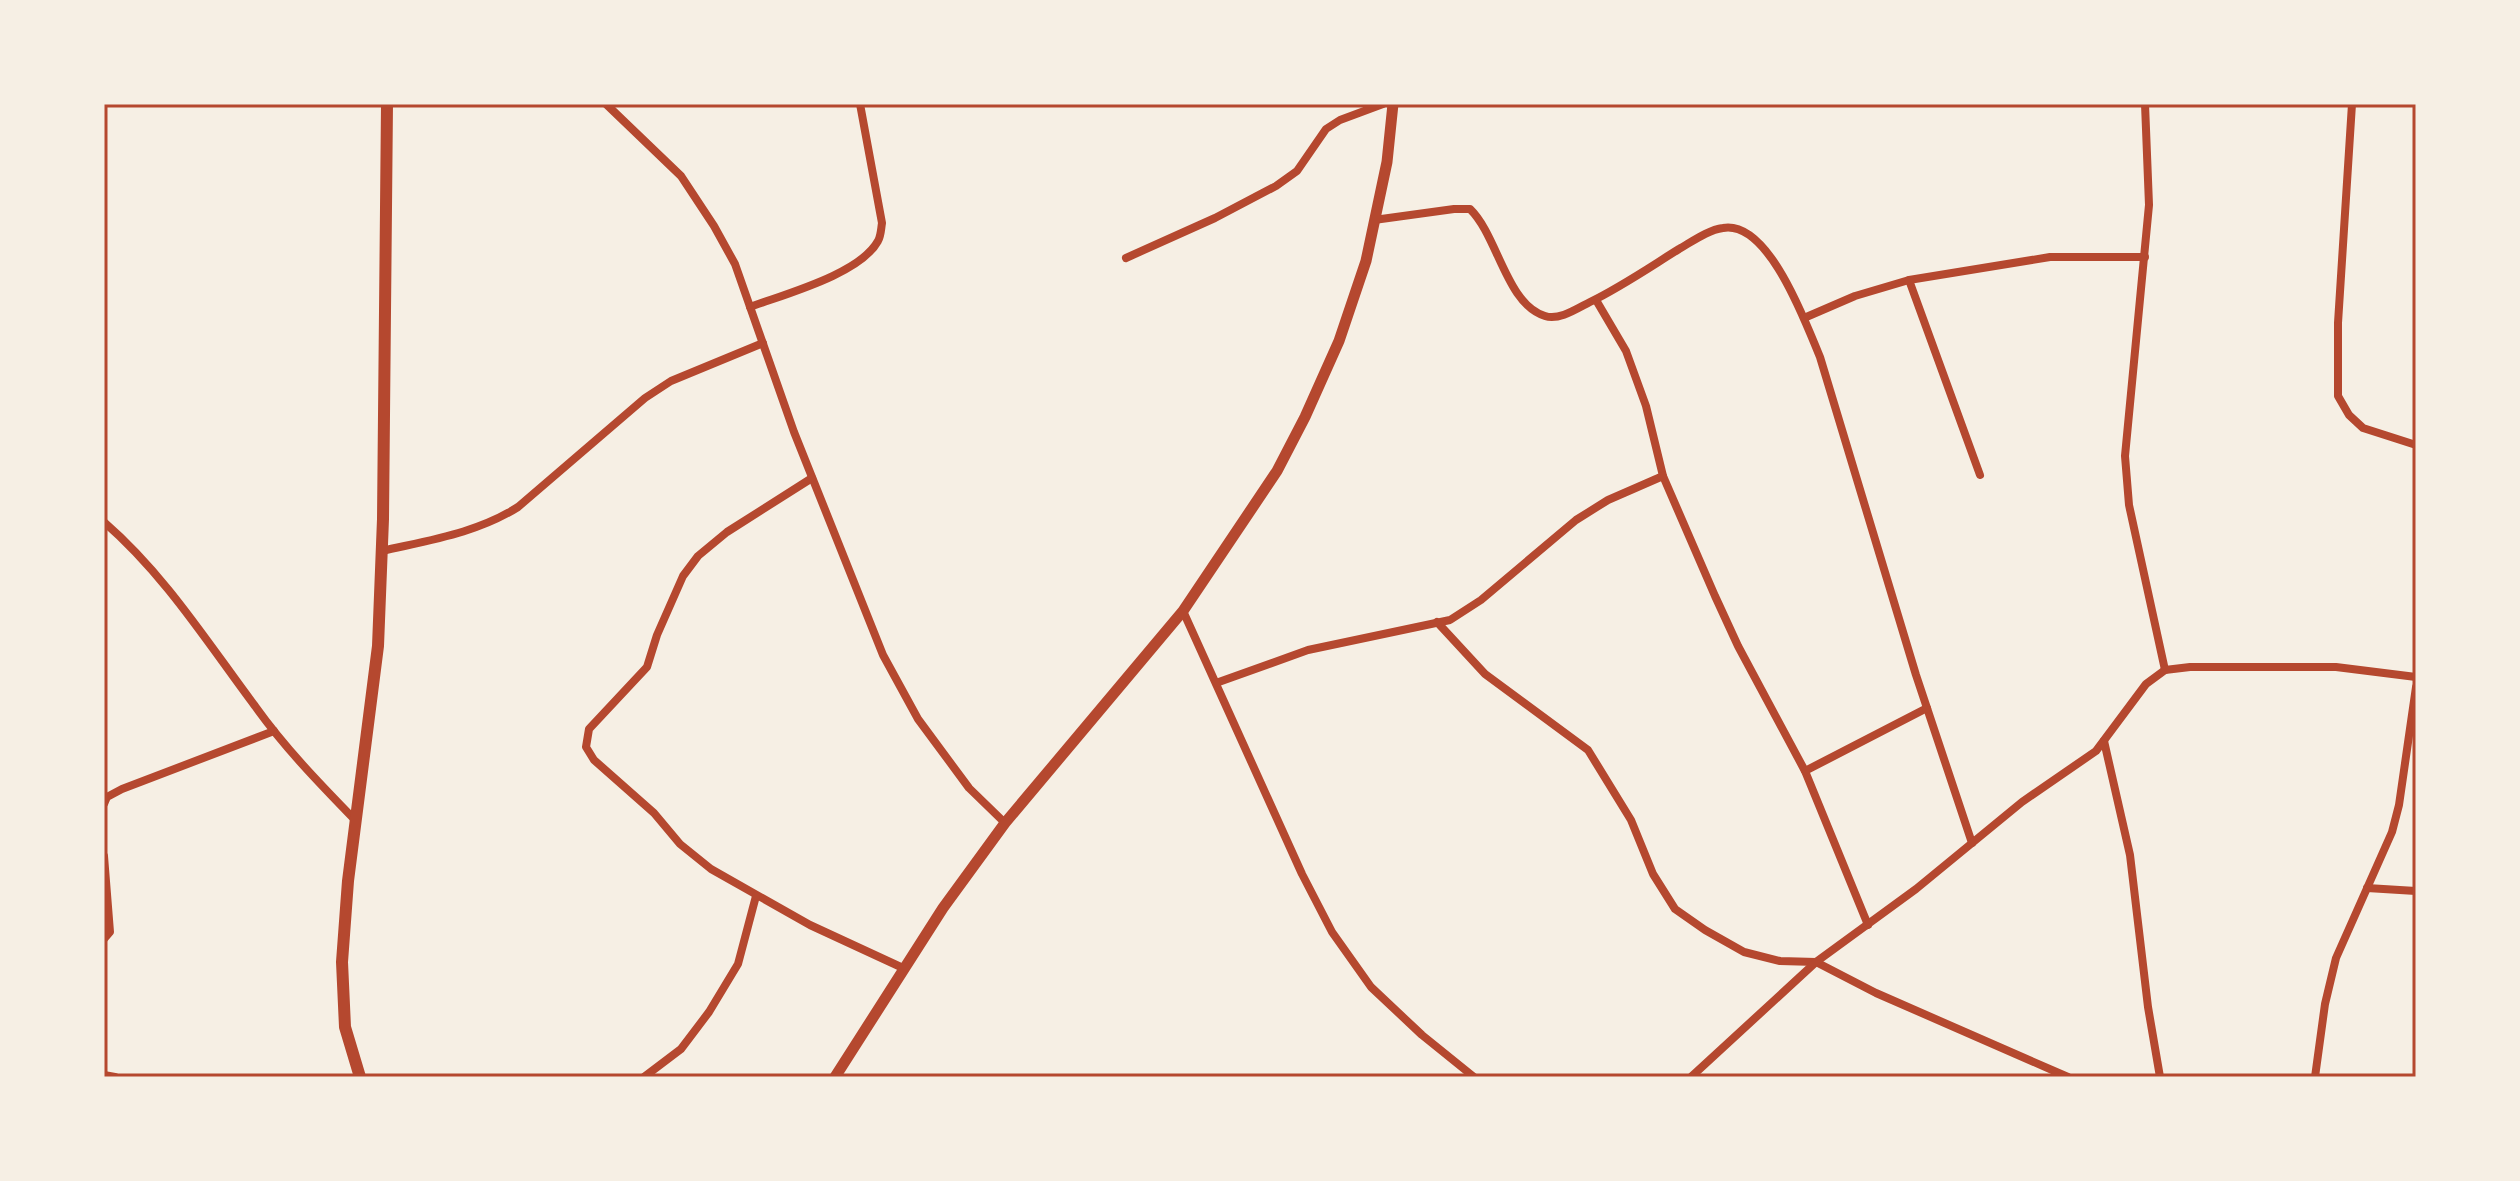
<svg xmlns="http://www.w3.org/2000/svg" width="2520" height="1181" font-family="'IBM Plex Sans',sans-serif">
	<rect width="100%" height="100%" fill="#f6efe4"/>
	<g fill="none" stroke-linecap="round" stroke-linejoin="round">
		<g stroke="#b5482f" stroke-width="8">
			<path d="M606,104L681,176L714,226L735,264L794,432L883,655L918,719L969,788L1005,823"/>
			<path d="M2145,104L2149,205L2125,456L2129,505L2165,670"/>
			<path d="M2352,104L2338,323V396L2349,415L2363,428L2416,445"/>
			<path d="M1374,220L1454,209H1470C1498,236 1506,304 1545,316C1559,321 1578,308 1590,302C1621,287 1650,267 1679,249C1693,241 1708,230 1723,228C1769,220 1806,324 1820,357L1916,675L1972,843"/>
			<path d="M1126,258L1215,218L1276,186L1297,171L1326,129L1340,120L1383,104"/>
			<path d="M1909,280L1980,475"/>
			<path d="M1596,300L1626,351L1646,406L1663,476L1715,596L1738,646L1805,771L1868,925"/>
			<path d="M750,307C785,294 860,274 878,241C881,236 881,229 882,223L860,104"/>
			<path d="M1804,318L1855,296L1909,280L2050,257H2145"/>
			<path d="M812,478L727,532L698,556L683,576L657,635L647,667L589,729L586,747L594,760L654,813L680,844L711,869L810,925L903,968"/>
			<path d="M104,522C165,575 207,642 255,706C285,748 320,784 356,821"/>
			<path d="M382,551C430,540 477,533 518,507L645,398L671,381L763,343"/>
			<path d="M1183,611L1302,874L1332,932L1371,987L1422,1035L1474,1077"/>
			<path d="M1437,622L1485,674L1588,750L1631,820L1653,874L1675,909L1705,930L1744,952L1780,961L1816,962L1876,993L2068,1077"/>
			<path d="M1216,683L1308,650L1450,620L1481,600L1576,520L1608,500L1663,476"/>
			<path d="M2104,741L2130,855L2148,1007L2160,1077"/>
			<path d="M1805,771L1927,708"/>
			<path d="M104,804L107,797L122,789L274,731"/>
			<path d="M104,856L110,932L104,939"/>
			<path d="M2367,888L2416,891"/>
			<path d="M104,1075L115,1077"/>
			<path d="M644,1077L681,1049L709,1012L738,964L756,896"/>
			<path d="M1691,1077L1816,962L1916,889L2022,802L2096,751L2146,684L2165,670L2190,667H2336L2416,677"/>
			<path d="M2315,1077L2325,1004L2336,958L2392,832L2399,805L2416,687"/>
		</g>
		<path stroke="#b5482f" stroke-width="11" d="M835,1077L943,908L1005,823L1183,611L1277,471L1305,417L1339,341L1366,261L1387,162L1393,104"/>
		<path stroke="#b5482f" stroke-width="12" d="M360,1077L345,1027L342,962L348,881L378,646L383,519L387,104"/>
	</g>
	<rect width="2520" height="1181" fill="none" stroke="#f6efe4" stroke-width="212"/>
	<rect x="106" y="106" width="2308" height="969" fill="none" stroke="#b5482f" stroke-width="3"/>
</svg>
